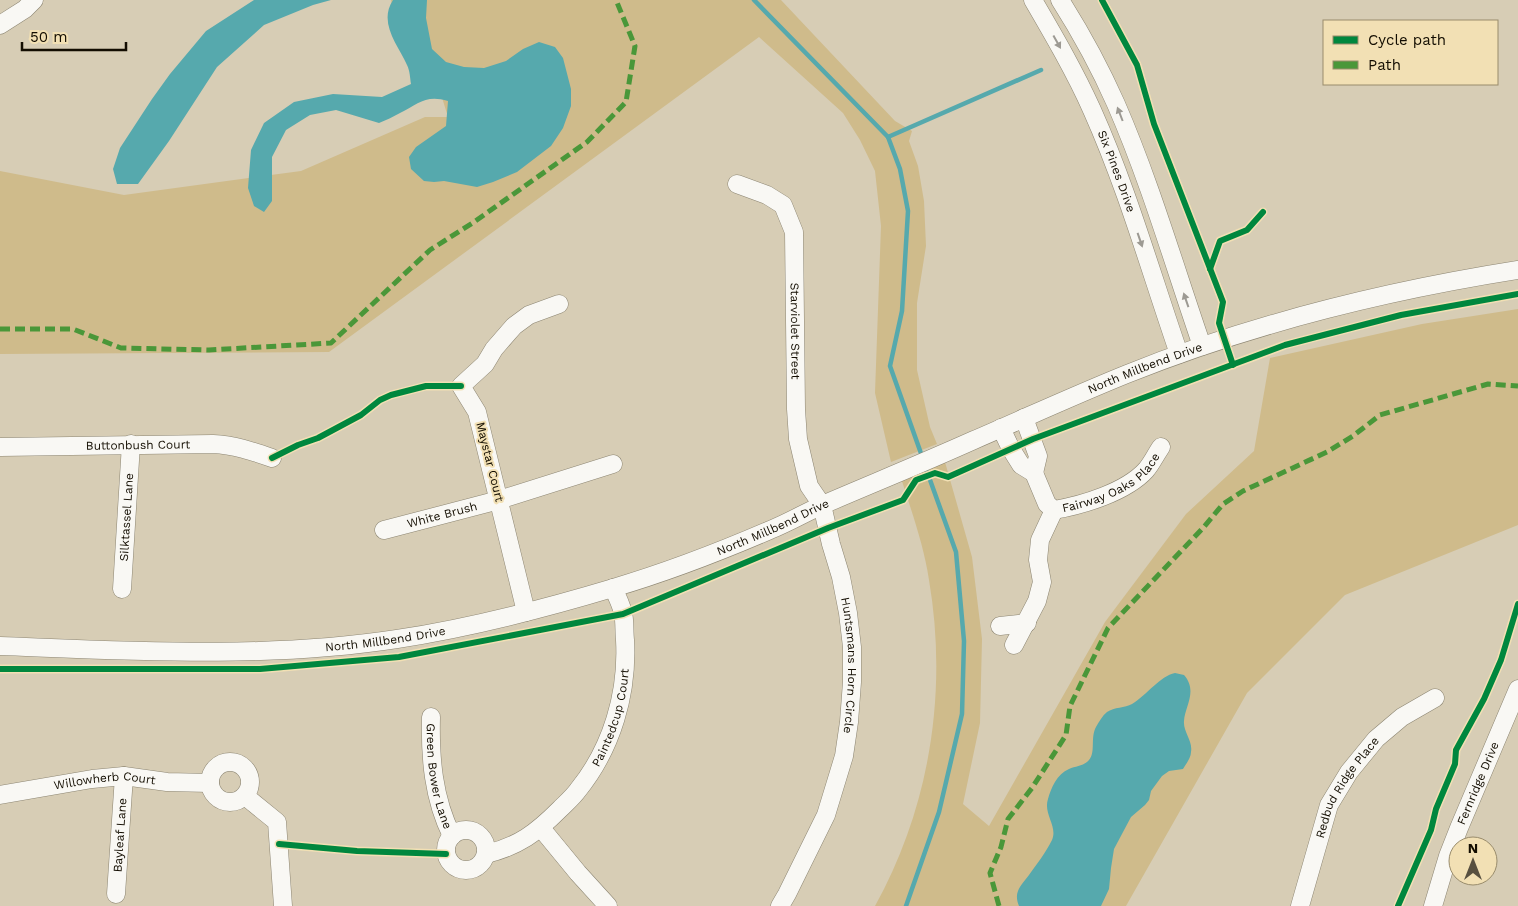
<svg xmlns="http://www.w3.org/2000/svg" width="1518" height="906" font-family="'Work Sans',sans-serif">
	<rect width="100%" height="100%" fill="#d7cdb5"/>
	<g fill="#cfbb8b">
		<path d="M391,0H781L895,121L912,131L909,141L918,166L924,201L926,246L917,303V370L930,427L937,444L891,462L875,393L881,226L875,171L860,140L843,113L759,37L329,352L0,354V171L124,195L301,171L425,117H448L440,91L395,29Z"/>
		<path d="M1518,309V525L1345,595L1247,693L1126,906H875C930,807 948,691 929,580C924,546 912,513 902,481L945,462L972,557L982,639L980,723L963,804L989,826L1105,622L1186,514L1254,451L1270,358L1422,324Z"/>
	</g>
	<g fill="#56a9ad">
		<path d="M254,0H331L313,5L264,25L217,67L169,141L138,184H117L113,169L120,148L152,99L170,74L206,31Z"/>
		<path d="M393,0H427L426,18L432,49L446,62L464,67L484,68L506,61L523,49L539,42L555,47L563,58L571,89V106L563,128L551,146L517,172L493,182L477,187L444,181L434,182L424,181L411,169L409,157L416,147L446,126L448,101C426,94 418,104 400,113C393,117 386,120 379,123L336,110L310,115L286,130L272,157V201L264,212L254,206L248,188L251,150L264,123L294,102L333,94L382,97L411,84C410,78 410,71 407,65C398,45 378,23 393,0Z"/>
		<path d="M1175,673L1184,675C1198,691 1185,706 1184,721C1183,732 1193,741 1191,752C1191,758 1186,764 1183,769L1169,771L1162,776L1151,791L1149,800L1145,805L1131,817L1114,849L1111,868L1109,889L1101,906H1019C1017,901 1016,896 1018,891C1020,886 1025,880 1029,875C1037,864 1046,852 1052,840C1058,826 1043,814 1048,799C1051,788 1057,774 1069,769C1076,766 1084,766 1089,760C1096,752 1090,738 1096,727C1099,722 1102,716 1107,712C1114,707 1125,708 1132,704C1147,695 1160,676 1175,673Z"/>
	</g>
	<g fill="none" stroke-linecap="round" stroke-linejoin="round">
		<g stroke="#56a9ad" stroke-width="4.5">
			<path d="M754,0L888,137L900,169L908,211L902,311L890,366L923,459"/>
			<path d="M888,137L1041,70"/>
			<path d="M906,906L939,812L962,714L964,641L956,552L925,466"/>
		</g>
		<defs>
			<g id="minor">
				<path id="s1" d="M1033,0C1054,36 1075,72 1092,110C1127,188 1151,273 1179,354"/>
				<path d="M1060,0C1081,33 1100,68 1116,104C1150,182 1174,265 1202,346"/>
				<path d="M0,25L25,9L34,0"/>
				<path id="s2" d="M737,184L767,195L783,205L794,232L796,409L798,439L809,486L822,505L831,544L841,577L848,613L852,647V682L849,722L844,756L826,815L787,894L780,906"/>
				<path d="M1024,418L1038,456L1034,473"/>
				<path id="s3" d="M1001,428L1011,449L1021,465L1034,473L1047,504L1054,510C1083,505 1126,492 1146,470C1152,463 1156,454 1161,447"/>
				<path id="s4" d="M0,447L213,444C234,445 252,451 272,458"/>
				<path id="s5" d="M384,530L499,500L613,464"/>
				<path id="s6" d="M122,589L131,444"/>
				<path d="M526,612L477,412L461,386L485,364L494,349L514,326L529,315L559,304"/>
				<path d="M1000,626L1027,623"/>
				<path d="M1014,645L1037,601L1042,582L1038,560L1040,540L1054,510"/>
				<path id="s7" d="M0,646C132,651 266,659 397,639C470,628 543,609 613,588C667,572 719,552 770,530C790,522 808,511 827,503C876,482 925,462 974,440C1025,418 1075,395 1127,374C1252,324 1385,291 1518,270"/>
				<path id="s8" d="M431,717C430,757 433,798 452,836"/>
				<circle cx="230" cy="782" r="20"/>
				<path id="s9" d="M0,795L92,779L124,776L167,782L210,783"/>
				<path d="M245,796L277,822L283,906"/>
				<path d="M541,828L578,873L608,906"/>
				<circle cx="466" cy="850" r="20"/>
				<path id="s10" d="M486,854C519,846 536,833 560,809C566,803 573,797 578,790C612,748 628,693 625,640C624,631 625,621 623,613C621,604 617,596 613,588"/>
				<path id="s11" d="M116,894L124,776"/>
				<path id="s12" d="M1300,906L1329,805L1349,772L1376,739L1402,717L1435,698"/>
				<path id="s13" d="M1433,906L1448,856L1459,828L1518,689"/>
			</g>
		</defs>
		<use href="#minor" stroke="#8c8572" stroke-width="19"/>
		<use href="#minor" stroke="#f9f8f4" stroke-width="18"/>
		<g stroke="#4a9739" stroke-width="5" stroke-dasharray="10 5" stroke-linecap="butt">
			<path d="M0,329H73L121,348L209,350L331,343L430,250L474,222L587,142L626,102L635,46L616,0"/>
			<path d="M999,906L990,873L1001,847L1008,819L1032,788L1066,735L1070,706L1108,628L1203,528L1223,504L1243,491L1327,452L1353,436L1380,415L1488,384L1518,386"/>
		</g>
		<defs>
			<g id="cycleway">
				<path d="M1102,0L1137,65L1154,124L1223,302L1219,323L1233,365"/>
				<path d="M1210,269L1220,241L1247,230L1263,212"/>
				<path d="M272,458L298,445L318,438L361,415L380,400L391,395L426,386H461"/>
				<path d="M0,669H260L399,657L623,614L828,528L903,500L916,480L935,473L948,477L1033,439L1285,345L1401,315L1518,294"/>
				<path d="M279,844L357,851L446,854"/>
				<path d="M1398,906L1431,830L1436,809L1455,764L1456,750L1484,699L1501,660L1518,604"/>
			</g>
		</defs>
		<use href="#cycleway" stroke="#f2e0b4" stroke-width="9"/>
		<use href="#cycleway" stroke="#00873e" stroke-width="6"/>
	</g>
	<defs><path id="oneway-solid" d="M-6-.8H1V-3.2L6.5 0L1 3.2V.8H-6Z" transform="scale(1.25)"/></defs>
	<g fill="#9d9a93">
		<use href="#oneway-solid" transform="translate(1057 42) rotate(61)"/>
		<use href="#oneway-solid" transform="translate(1120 114) rotate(-111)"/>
		<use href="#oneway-solid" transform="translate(1140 240) rotate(71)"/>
		<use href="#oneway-solid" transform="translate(1186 300) rotate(-109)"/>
	</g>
	<g text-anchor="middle" stroke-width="4" stroke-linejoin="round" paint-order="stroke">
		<g font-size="12" fill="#130d01" stroke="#f2e0b4">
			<text dy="4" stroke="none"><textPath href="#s1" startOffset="191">Six Pines Drive</textPath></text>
			<text dy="4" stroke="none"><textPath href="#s2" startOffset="179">Starviolet Street</textPath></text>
			<text dy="4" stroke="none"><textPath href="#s7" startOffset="1196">North Millbend Drive</textPath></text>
			<text dy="4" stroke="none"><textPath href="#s4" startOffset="138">Buttonbush Court</textPath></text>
			<text transform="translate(490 462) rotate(76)" y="4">Maystar Court</text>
			<text dy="4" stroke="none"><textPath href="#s3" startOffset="165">Fairway Oaks Place</textPath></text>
			<text dy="4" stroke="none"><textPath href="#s5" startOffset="60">White Brush</textPath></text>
			<text dy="4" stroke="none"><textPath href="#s6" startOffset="72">Silktassel Lane</textPath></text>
			<text dy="4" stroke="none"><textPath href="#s7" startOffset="791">North Millbend Drive</textPath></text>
			<text dy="4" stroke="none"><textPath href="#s7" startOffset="386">North Millbend Drive</textPath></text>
			<text dy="4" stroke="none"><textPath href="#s2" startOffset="522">Huntsmans Horn Circle</textPath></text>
			<text dy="4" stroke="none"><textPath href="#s10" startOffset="195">Paintedcup Court</textPath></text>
			<text dy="4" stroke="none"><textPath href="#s8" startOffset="60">Green Bower Lane</textPath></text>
			<text dy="4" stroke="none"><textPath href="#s13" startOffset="131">Fernridge Drive</textPath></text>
			<text dy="4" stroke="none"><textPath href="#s9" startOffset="106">Willowherb Court</textPath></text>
			<text dy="4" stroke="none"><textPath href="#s12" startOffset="129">Redbud Ridge Place</textPath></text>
			<text dy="4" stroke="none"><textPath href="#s11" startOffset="59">Bayleaf Lane</textPath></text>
		</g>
	</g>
	<rect x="1323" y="20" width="175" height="65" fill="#f2e0b4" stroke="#998c6c"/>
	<rect x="1333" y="36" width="25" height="8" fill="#00873e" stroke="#998c6c"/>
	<text x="1368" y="45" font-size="15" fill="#130d01">Cycle path</text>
	<rect x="1333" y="61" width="25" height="8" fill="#4a9739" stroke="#998c6c"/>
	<text x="1368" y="70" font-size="15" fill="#130d01">Path</text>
	<g transform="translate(1473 861)"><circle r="24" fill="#f2e0b4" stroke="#998c6c"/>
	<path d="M0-4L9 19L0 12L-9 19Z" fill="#585040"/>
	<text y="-8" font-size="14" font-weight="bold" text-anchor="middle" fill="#130d01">N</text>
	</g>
	<path d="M22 42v8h104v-8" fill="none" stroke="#130d01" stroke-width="2.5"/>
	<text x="30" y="42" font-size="15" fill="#130d01" stroke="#f2e0b4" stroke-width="4" paint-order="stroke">50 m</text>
</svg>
